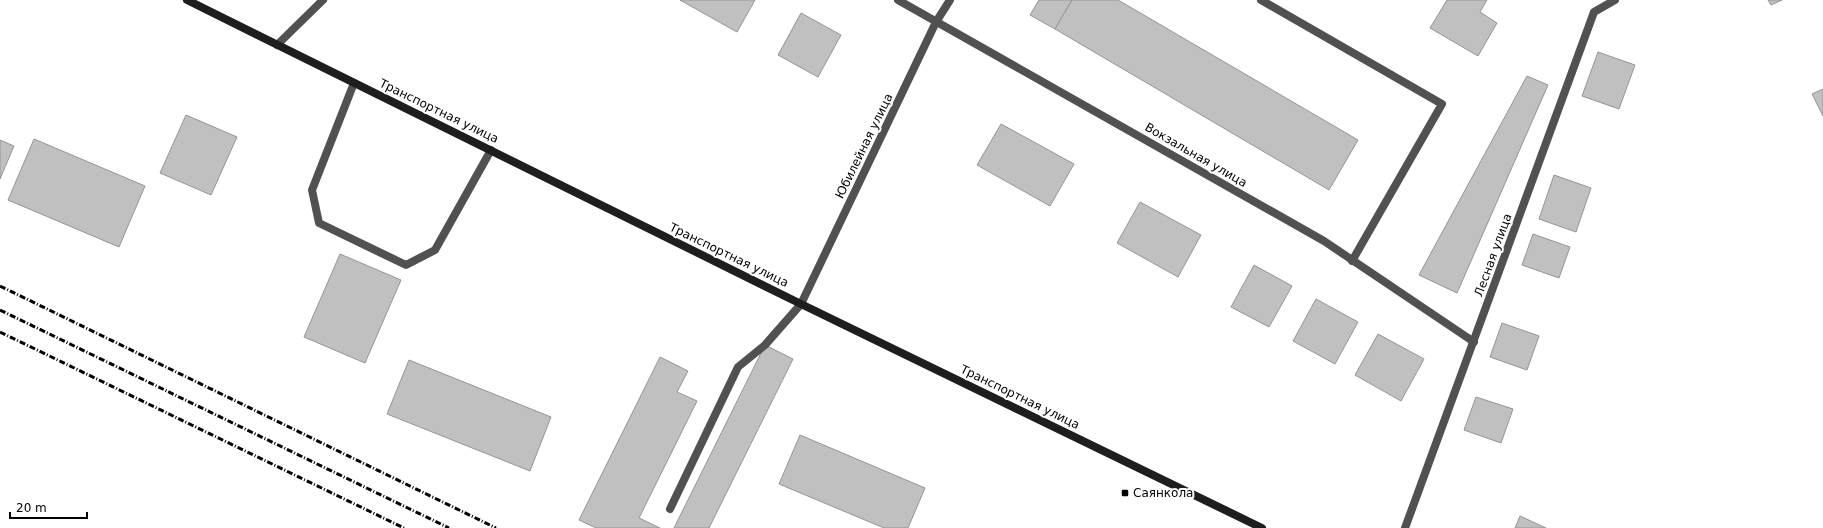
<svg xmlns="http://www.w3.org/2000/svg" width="1823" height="528" font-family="'DejaVu Sans',sans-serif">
	<rect width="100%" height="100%" fill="#fff"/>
	<g fill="#c0c0c0" stroke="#959595">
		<path d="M680,0H755L737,32Z"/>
		<path d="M1039,0H1072L1055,29L1030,15Z"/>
		<path d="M1072,0H1118L1358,140L1329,190L1055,29Z"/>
		<path d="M1447,0H1487L1480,12L1497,23L1478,56L1430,28Z"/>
		<path d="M1768,0H1782L1771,5Z"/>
		<path d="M801,13L841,35L818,77L778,55Z"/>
		<path d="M1598,52L1635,65L1619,109L1582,96Z"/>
		<path d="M1527,76L1548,85L1457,293L1419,275Z"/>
		<path d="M1823,89V116L1812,94Z"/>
		<path d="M186,115L237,137L211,195L160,173Z"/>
		<path d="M1001,124L1074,164L1050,206L977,165Z"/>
		<path d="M34,139L145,186L119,247L8,200Z"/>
		<path d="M0,140L14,146L0,179Z"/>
		<path d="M1554,175L1591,188L1576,232L1539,219Z"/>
		<path d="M1140,202L1201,235L1178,277L1117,243Z"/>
		<path d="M1533,234L1570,247L1559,278L1522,265Z"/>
		<path d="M340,254L401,280L365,363L304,337Z"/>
		<path d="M1254,265L1292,286L1269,327L1231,307Z"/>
		<path d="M1316,299L1358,322L1335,364L1293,341Z"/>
		<path d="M1502,323L1539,336L1527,370L1490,357Z"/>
		<path d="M1378,334L1424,359L1401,401L1355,375Z"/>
		<path d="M765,345L793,359L709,528H674Z"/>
		<path d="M660,357L688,371L677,392L697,401L639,518L660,528H596L579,520Z"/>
		<path d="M409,360L551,417L530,471L387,414Z"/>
		<path d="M1476,397L1513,409L1501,443L1464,430Z"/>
		<path d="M800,435L925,488L908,528H884L779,484Z"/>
		<path d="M1520,516L1546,528H1515Z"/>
	</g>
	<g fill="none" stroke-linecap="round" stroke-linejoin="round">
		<g stroke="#515151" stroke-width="8">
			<path d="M1261,0L1442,104L1352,261"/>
			<path d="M277,45L323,0"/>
			<path d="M354,83L312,190L319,223L406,265L435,250L491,150"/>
			<path d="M670,509L738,367L765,345L801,304"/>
		</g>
		<g stroke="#515151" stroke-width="8">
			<path d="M898,0L1324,241L1474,342"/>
			<path d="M801,304L936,22L950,0"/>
			<path d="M1405,528L1594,12L1615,0"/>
		</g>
		<path stroke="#1e1e1e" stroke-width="8" d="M187,0L801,304L1262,528"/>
		<g stroke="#000" stroke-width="3" stroke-dasharray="6 2 1 2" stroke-linecap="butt">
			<path d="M0,286L496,528"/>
			<path d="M0,310L449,528"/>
			<path d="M0,332L404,528"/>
		</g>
	</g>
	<rect fill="#000" stroke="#fff" stroke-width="1.5" x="1121" y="489" width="8" height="8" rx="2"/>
	<g text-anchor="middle" stroke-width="4" stroke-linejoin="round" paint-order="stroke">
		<g font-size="12" fill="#000" stroke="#fff">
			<text transform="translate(439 111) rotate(26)" y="4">Транспортная улица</text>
			<text transform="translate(864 146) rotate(-64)" y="4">Юбилейная улица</text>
			<text transform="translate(1196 155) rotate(30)" y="4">Вокзальная улица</text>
			<text transform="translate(729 255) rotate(26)" y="4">Транспортная улица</text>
			<text transform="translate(1493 255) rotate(-70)" y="4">Лесная улица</text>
			<text transform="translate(1020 397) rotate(26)" y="4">Транспортная улица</text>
		</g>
		<g font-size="12" fill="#000" stroke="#fff" text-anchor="start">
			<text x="1133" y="497">Саянкола</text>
		</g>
	</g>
	<path d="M10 512v6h77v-6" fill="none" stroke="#000000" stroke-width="2"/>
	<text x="16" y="512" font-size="12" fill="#000000" stroke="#ffffff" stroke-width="3" paint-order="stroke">20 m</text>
</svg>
